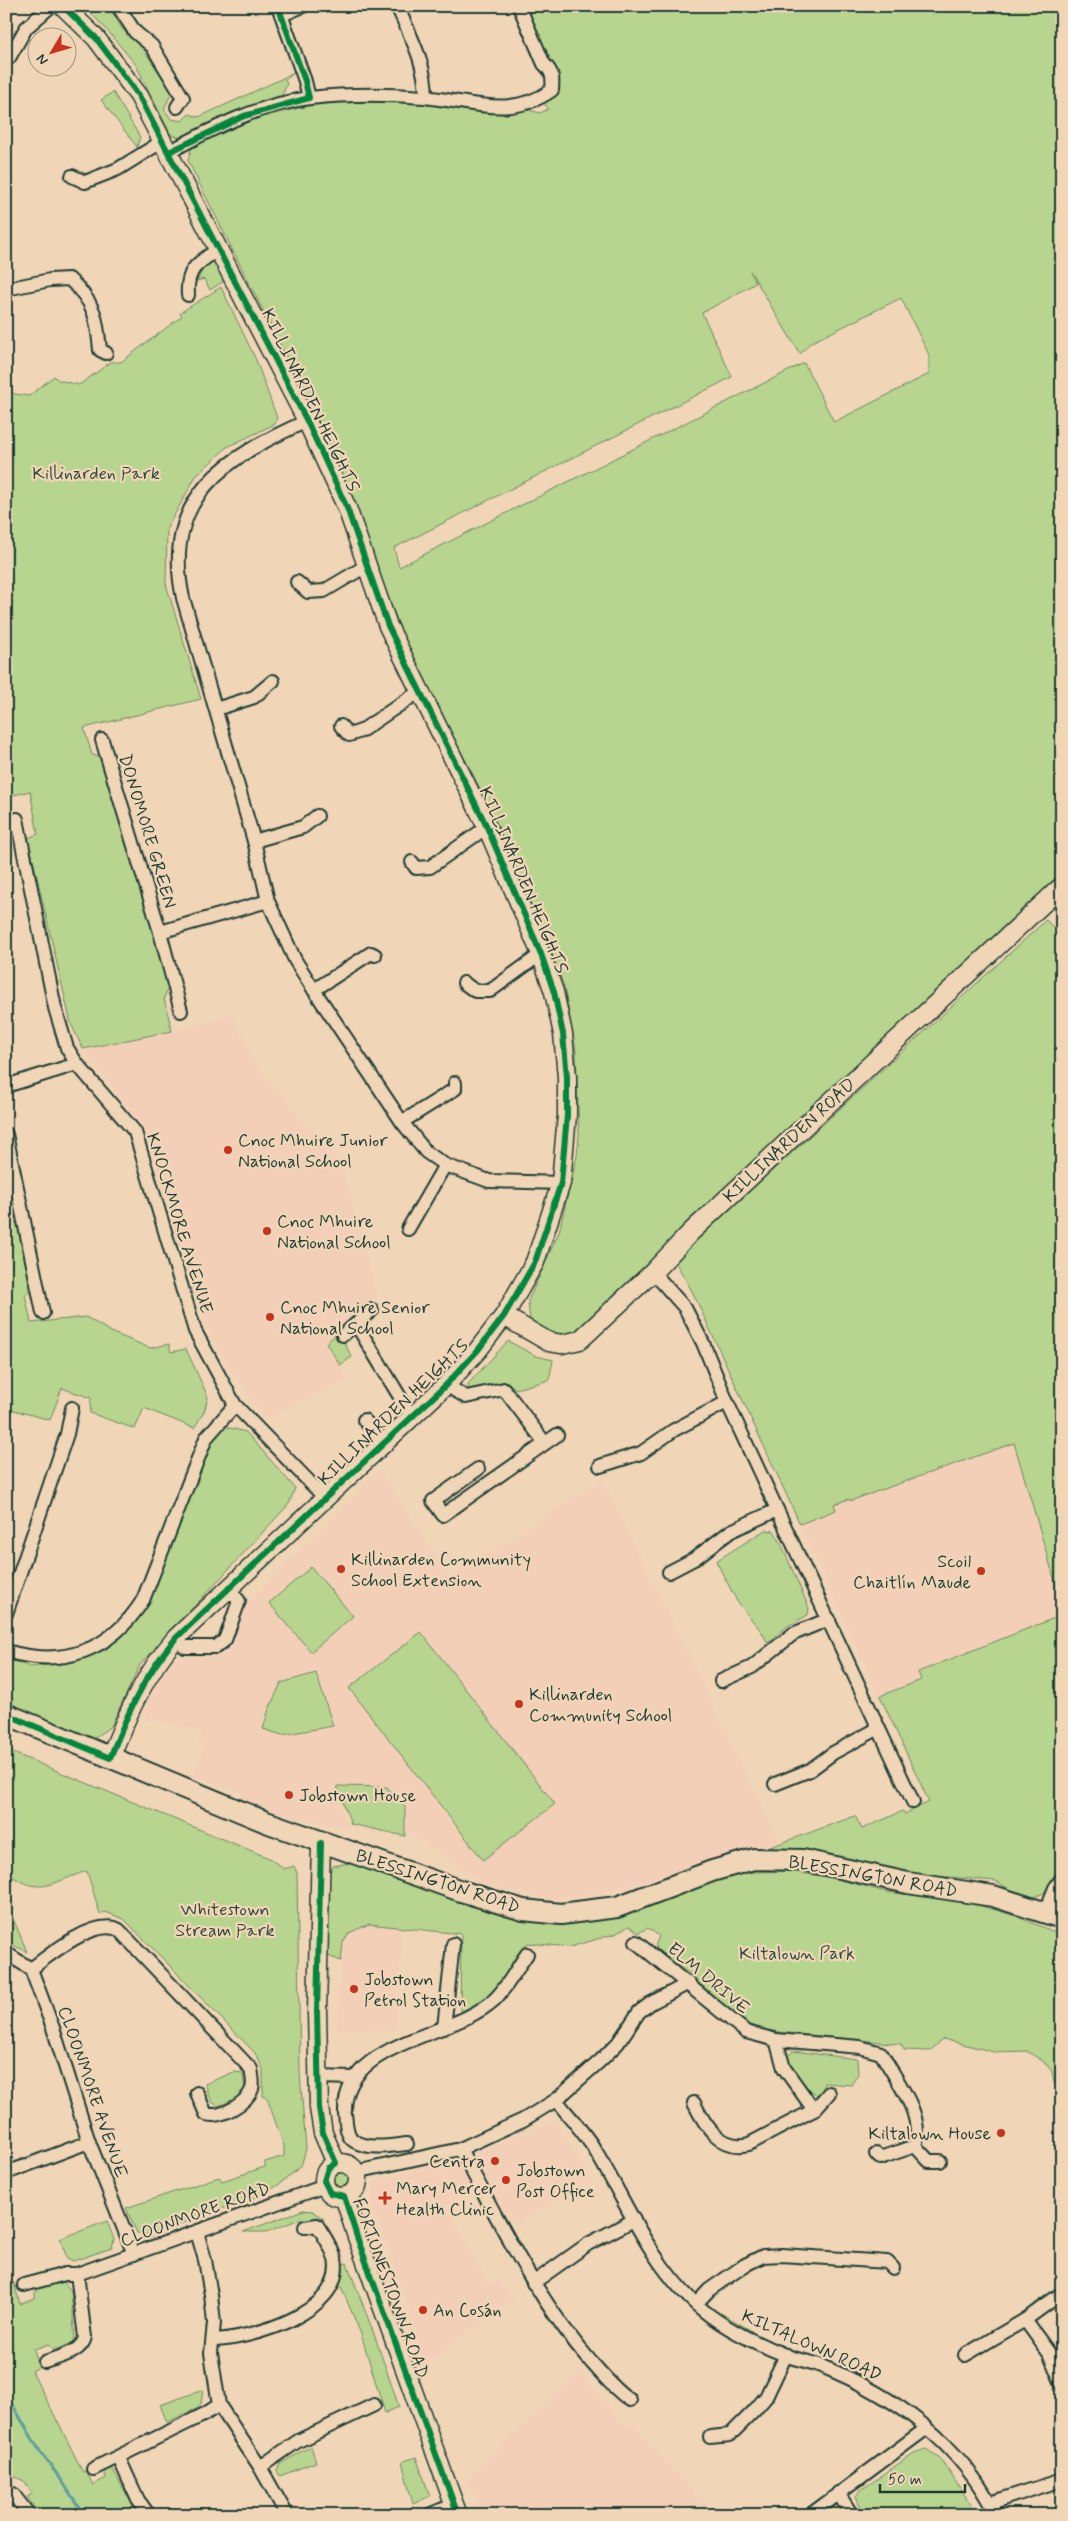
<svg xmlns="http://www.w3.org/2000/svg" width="1068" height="2521" font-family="Mynerve,sans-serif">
	<rect width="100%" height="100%" fill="#f0d5b7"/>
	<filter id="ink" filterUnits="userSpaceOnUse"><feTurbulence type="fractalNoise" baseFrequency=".02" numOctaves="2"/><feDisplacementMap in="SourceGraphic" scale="10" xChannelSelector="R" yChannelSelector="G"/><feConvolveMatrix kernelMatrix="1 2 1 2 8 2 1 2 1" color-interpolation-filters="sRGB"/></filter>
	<g filter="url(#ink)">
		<g fill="#f4cfb8">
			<path d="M232,1013L254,1063L342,1165L377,1297L328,1342L347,1379L265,1420L223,1357L200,1315L145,1130L83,1049L207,1023Z"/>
			<path d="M1015,1443L1062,1605V1615L918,1672L921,1680L880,1696L800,1524L836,1510L834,1504L849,1499L850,1501Z"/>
			<path d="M380,1470L450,1578L602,1480L781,1845L601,1893L550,1899L486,1884L405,1830V1807L387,1787L332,1786L345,1818L347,1827L297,1818L242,1799L243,1793L194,1776L204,1743L199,1741L201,1731L143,1718L151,1696L165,1670L178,1657L222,1656L229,1649L242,1607Z"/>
			<path d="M369,1924L402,1927L396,2030H336L343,1942L349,1933Z"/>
			<path d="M554,2121L592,2182L514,2225L487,2183L447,2206L489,2286L498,2282L512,2299L424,2365L406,2299L372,2203L374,2184L382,2179L423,2167L438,2163L439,2167Z"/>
			<path d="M580,2372L628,2429L634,2425L714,2515H485L465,2480Z"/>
		</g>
		<g fill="#b7d58e" stroke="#6b8961" fill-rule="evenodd">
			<path d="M84,6H108L123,30L142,47L172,92L164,109L171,119L182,121L189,114L199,117L294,73L285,80L287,84L280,100L186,137L181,138L171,135L136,65L106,29Z"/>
			<path d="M523,6H1062V876L578,1333L560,1338L530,1321L528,1301L559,1232L577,1156L579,1135L576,1050L564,987L554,959L479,787L407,645L381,580L360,516L339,467L309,402L188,161L191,149L211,137L257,118L321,103L405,102L502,114L529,110L540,113L548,109L544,103C562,90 561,68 544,55ZM750,271L800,354L810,343L901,298L929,355V374L834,422L804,363L399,567L394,548L732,377L702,313L756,283Z"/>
			<path d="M113,92L140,137L137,147L101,100Z"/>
			<path d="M215,261L224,281L210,290L204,279L197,281L204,267Z"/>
			<path d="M221,287L256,360L277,418L275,424L227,447L196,476L167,528L166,584L201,699L84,728L92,755L100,757L169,986L164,998L172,1031L83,1049L71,1024L28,838L38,834L30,791L6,797V383L14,394L29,396L54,376L58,380L79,385L111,362H121L182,316L180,313Z"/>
			<path d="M1046,920L1062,937V1605L1014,1443L850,1501L849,1499L834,1504L836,1510L800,1524L692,1291L676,1263L689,1247Z"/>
			<path d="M6,1214L12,1217L17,1225L32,1292L25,1294L31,1323L86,1317L113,1333L150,1348L169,1344L171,1352L186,1349L208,1397L204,1412L194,1428L144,1408L135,1429L90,1413L91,1398L62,1388L50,1420L6,1408Z"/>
			<path d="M338,1332L352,1357L340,1365L326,1343Z"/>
			<path d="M508,1341L536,1356L553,1360L549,1380L516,1389L506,1381L469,1390L468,1384Z"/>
			<path d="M226,1427L246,1432L295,1488L289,1504L140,1665L111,1726L91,1741L6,1706V1659L31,1667L74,1662L107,1649L138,1618L161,1572L210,1439Z"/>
			<path d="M765,1530L774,1531L779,1539L809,1608L808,1615L786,1627L768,1643L761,1631L738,1603L716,1561Z"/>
			<path d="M311,1567L353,1616L311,1652L269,1603Z"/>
			<path d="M1062,1615V1869L1053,1877L1044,1893L1032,1898L1016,1893L996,1881L902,1873L762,1850L855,1816L862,1829L903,1811L905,1814L929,1802L880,1696L921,1680L918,1672Z"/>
			<path d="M421,1632L555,1804L483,1860L349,1688Z"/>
			<path d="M316,1673L333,1726L282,1735L263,1729L269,1709L281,1683Z"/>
			<path d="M6,1750L269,1858L284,1869L294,1866L297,1873L300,2074L306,2149L301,2166L277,2186L258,2196L150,2235L137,2233L126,2208L219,2177L222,2181L265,2167V2162L284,2156V2146L267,2098L263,2096V2069L255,2053L124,1919L105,1912L100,1914L87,1871C51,1882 41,1898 6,1872Z"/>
			<path d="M337,1786L387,1787L405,1807V1836L351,1824Z"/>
			<path d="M349,1863L371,1867L533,1921L608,1919L637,1910L713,1880L753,1872L785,1871L829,1877L886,1892L954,1900L981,1906L1013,1915L1062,1935V2088L1054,2083L1052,2072L1047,2064L1027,2051L994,2052L943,2039L930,2051L904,2050L901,2044L779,2032L753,2027L735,2016L692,1976L657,1950L656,1944L659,1936L648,1928L638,1933L629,1926L615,1934L570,1947L528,1943L492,1996L460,2013L461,1934L369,1924L349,1933L343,1942L341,1961L328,1956V1875L333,1866Z"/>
			<path d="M10,1911L27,1952L6,1941V1912Z"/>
			<path d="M793,2051L857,2059L858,2074L851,2085L824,2083L822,2092L817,2095C800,2086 792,2076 786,2058Z"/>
			<path d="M234,2072L243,2073L245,2090L241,2097L218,2106L212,2102L205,2084Z"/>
			<circle cx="340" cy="2179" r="12"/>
			<path d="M303,2210L313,2211L324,2219L307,2227L303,2218L266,2232H243Z"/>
			<path d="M107,2221L114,2239L112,2248L73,2261L67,2258L60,2239Z"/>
			<path d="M347,2263L374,2334L399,2407L385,2413L361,2334L339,2282L342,2264Z"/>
			<path d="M64,2282L71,2291L75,2341L59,2349H53L49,2344L34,2349L39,2367L32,2371L83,2472L86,2471L93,2485L106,2478L104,2470L112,2468L138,2515H40L27,2497L32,2494L24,2481L11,2475L6,2445V2284L14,2283L20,2304L35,2298V2293L40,2288Z"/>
			<path d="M721,2313L752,2331L750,2333L718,2314Z"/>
			<path d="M203,2390L201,2404L198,2408L167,2422L160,2405Z"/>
			<path d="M311,2446L316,2462L280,2476L277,2471L280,2464Z"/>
			<path d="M926,2449L940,2458L978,2515H864L856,2496L861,2490L914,2453Z"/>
			<path d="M416,2457L430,2496L413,2504L402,2462Z"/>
		</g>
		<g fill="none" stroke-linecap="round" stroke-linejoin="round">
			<path stroke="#619da1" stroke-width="3" d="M6,2394L41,2453L62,2481L84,2515"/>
			<defs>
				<g id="street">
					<path d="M118,6L135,32L152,46L183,98L177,107"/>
					<path d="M278,6L305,81L309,98"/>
					<path d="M397,6C411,37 426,64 426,97"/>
					<path d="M282,15L303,6"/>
					<path d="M9,58L26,28L51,6"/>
					<path d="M169,152C212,128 261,104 310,98C347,94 386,94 424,97C470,101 510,120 552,90C553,79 553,72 544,64L519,6"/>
					<path d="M72,176L85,182L118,169L163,141"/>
					<path d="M6,289L50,280L69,279C95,302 97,318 100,350L106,353"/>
					<path d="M188,295C186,268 199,262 219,249"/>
					<path d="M307,421C226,457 161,497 183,598L254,841L268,901L295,960L314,990L402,1122L426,1152L445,1165L489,1181L561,1183"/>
					<path d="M297,582L308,592L324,591L366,566"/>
					<path d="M216,709L254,697L273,681"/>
					<path d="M341,726L349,735L361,731L420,691"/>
					<path d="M102,740L160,932L181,1011"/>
					<path d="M17,819L55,1008L67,1048L77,1064L135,1132L195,1331L235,1405L325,1498"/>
					<path d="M254,841L303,827L317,816"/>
					<path d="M412,862L416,868L430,867L487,827"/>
					<path d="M160,932L268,901"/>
					<path d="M464,983L475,991H490L541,954"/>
					<path d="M314,990L371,953L375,955"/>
					<path d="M6,1086L77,1064"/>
					<path d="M402,1122L455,1089V1083"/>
					<path d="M6,1134L43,1313"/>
					<path d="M408,1229L445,1165"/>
					<path d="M653,1272L685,1308L703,1343L727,1402L913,1802"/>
					<path d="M356,1324L412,1417"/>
					<path d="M343,1335L372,1310"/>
					<path d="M446,1385L466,1397L504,1389L545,1443"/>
					<path d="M364,1420L385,1442"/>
					<path d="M600,1466L641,1453L674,1430L727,1402"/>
					<path d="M478,1469L433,1501L443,1515L557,1435"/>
					<path d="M669,1572L694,1559L731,1531L777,1510"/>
					<path d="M6,1614L67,1434L72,1408"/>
					<path d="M176,1638L185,1647H216L225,1640L239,1601L229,1589"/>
					<path d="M6,1651C63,1668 111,1651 143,1600L206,1438L235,1405"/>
					<path d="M721,1681L752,1667L793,1634L829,1619"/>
					<path d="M775,1784L810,1770L833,1753L879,1728"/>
					<path d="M1045,1913L1055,1888L1062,1878"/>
					<path d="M636,1942L746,2032L776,2040L860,2047L881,2053C896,2080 925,2115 915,2146L880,2158L876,2154"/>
					<path d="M6,1953L31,1969L53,2028L89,2142L134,2254"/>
					<path d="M31,1969C50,1954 96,1917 119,1930L251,2069C252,2075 254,2083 252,2089C247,2103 221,2119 206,2114L197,2093"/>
					<path d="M444,2028L453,1944"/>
					<path d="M776,2040L784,2068L814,2110"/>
					<path d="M318,2077L353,2078"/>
					<path d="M556,2100C569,2116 584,2132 595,2150C627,2203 649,2262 697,2305C721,2327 755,2343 785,2355C797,2360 810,2361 821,2366C894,2395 961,2443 996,2515"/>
					<path d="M694,2103C705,2126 721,2151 749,2144L814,2110L829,2093"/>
					<path d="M407,2144C389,2146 370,2150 354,2141C346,2136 346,2123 345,2113C343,2040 451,2039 494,2000C507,1988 517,1968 527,1954"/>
					<path d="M915,2146L929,2161H940"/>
					<path d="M460,2149C500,2222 536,2299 592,2363C604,2376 615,2390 630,2400"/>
					<path d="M356,2172L460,2149L523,2120L556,2100L600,2061L618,2043L639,2012L651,2003L689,1983"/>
					<path d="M6,2173L89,2142"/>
					<path d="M197,2232L205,2260L211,2295L214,2323L211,2353L219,2405L260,2467L287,2515"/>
					<path d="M533,2283L588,2244L632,2221"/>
					<path d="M24,2285L65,2274H77L325,2186"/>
					<path d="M696,2304L709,2290L745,2265L763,2256L782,2255L887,2262L893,2268"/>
					<path d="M1025,2320L1049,2353L1062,2384"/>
					<path d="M213,2340C251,2339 346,2312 335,2259C332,2247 324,2236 317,2225L305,2227"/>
					<path d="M965,2355L1025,2320L1062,2293"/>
					<path d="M45,2362C58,2357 82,2353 85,2337L77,2274"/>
					<path d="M710,2437L730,2435L754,2411L766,2397L786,2355"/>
					<path d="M119,2458L138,2500L149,2515"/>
					<path d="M260,2467L298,2441L374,2405"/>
					<path d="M93,2469L205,2414L219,2405"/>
					<path d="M838,2493L852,2515"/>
					<path d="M13,2494L29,2515"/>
					<path d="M990,2503L1062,2480"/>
					<path d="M429,2515L453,2505"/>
					<path d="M810,2515L927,2428"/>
				</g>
				<g id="secondary">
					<path d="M63,6L96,38L139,96L307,421L347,508L388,626L487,827L541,954L554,992L563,1034L567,1077V1115L561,1183L535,1262L504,1316L478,1350L446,1385L176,1638C144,1675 128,1713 110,1758"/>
					<path d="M504,1316L549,1342L562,1344L580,1340L653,1272L691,1232L1062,886"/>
					<path d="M321,1843L317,2011L319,2108L323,2133L336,2163"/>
					<circle cx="341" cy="2180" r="17"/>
					<path d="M344,2196L357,2237L458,2515"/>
				</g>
				<path id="primary" d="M6,1714L266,1822L461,1891L523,1910L561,1914L617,1907L712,1871L754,1859L803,1860L908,1883L993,1896L1062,1918"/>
			</defs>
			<use href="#street" stroke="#1f3d34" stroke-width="16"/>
			<use href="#secondary" stroke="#1f3d34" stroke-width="21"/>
			<use href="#primary" stroke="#1f3d34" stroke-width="24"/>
			<use href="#street" stroke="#f0d5b7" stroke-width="12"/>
			<use href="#secondary" stroke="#f0d5b7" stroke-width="18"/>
			<use href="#primary" stroke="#f0d5b7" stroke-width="20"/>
			<defs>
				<g id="cycleway">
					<path d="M169,152L244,116L309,98L305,81L278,6"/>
					<path d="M6,1714L110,1758C128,1713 144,1675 176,1638L446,1385L478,1350L504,1316L535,1262L561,1183L567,1115V1077L563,1034L554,992L541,954L487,827L388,626L347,508L307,421L139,96L96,38L63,6"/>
					<path d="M321,1843L317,2011L319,2108L323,2133L336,2163L328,2168L324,2181L330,2193L344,2196L357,2237L458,2515"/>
				</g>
			</defs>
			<use href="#cycleway" stroke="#f0d5b7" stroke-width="9"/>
			<use href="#cycleway" stroke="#00873e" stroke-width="6"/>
		</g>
	</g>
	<g fill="#c8321e" stroke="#f0d5b7" stroke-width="2">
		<circle cx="228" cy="1150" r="5"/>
		<circle cx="267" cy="1231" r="5"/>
		<circle cx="270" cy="1317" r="5"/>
		<circle cx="341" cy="1569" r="5"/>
		<circle cx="981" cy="1571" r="5"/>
		<circle cx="519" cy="1704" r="5"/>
		<circle cx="289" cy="1795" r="5"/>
		<circle cx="354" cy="1989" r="5"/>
		<circle cx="1001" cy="2133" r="5"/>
		<circle cx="495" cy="2161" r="5"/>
		<circle cx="506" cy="2180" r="5"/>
		<path d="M382.5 2190.5h5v5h5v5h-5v5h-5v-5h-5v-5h5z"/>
		<circle cx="423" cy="2310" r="5"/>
	</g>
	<g text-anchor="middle" stroke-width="4.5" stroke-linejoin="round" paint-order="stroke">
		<g font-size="18" fill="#1f3d34" stroke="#f0d5b7">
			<text transform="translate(311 400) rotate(64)" y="6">KILLINARDEN HEIGHTS</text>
			<text transform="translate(148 831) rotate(73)" y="6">DONOMORE GREEN</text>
			<text transform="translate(524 880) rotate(67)" y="6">KILLINARDEN HEIGHTS</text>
			<text transform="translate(789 1140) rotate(-43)" y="6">KILLINARDEN ROAD</text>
			<text transform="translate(180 1223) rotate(73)" y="6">KNOCKMORE AVENUE</text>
			<text transform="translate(393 1412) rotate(-44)" y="6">KILLINARDEN HEIGHTS</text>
			<text transform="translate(873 1876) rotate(10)" y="6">BLESSINGTON ROAD</text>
			<text transform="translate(438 1881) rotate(18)" y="6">BLESSINGTON ROAD</text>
			<text transform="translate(709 1978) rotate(40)" y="6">ELM DRIVE</text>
			<text transform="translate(93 2092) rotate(71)" y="6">CLOONMORE AVENUE</text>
			<text transform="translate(195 2214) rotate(-20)" y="6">CLOONMORE ROAD</text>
			<text transform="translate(391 2288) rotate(70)" y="6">FORTUNESTOWN ROAD</text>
			<text transform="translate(812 2345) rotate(24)" y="6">KILTALOWN ROAD</text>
		</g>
		<g font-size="18" fill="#2e4c3d" stroke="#f0d5b7">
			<text x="96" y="479">Killinarden Park</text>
			<text x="225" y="1915">Whitestown<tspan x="225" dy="21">Stream Park</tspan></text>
			<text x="797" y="1959">Kiltalown Park</text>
		</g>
		<g font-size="18" fill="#1f3d34" stroke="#f0d5b7" text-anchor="start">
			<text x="238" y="1146">Cnoc Mhuire Junior<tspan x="238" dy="21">National School</tspan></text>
			<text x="277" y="1227">Cnoc Mhuire<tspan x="277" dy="21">National School</tspan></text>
			<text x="280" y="1313">Cnoc Mhuire Senior<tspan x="280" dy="21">National School</tspan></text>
			<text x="351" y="1565">Killinarden Community<tspan x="351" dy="21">School Extension</tspan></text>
			<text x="971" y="1567" text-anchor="end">Scoil<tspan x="971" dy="21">Chaitlín Maude</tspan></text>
			<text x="529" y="1700">Killinarden<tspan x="529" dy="21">Community School</tspan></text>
			<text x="299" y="1801">Jobstown House</text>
			<text x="364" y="1985">Jobstown<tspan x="364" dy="21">Petrol Station</tspan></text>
			<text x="991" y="2139" text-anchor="end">Kiltalown House</text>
			<text x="485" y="2167" text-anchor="end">Centra</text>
			<text x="516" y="2176">Jobstown<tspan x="516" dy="21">Post Office</tspan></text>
			<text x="396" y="2194">Mary Mercer<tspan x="396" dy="21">Health Clinic</tspan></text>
			<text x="433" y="2316">An Cosán</text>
		</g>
	</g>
	<rect width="1068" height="2521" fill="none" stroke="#f0d5b7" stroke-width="25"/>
	<rect x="12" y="12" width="1043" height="2496" fill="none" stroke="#1f3d34" stroke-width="2" filter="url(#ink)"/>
	<g transform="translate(52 52) rotate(232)"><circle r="24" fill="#f0d5b7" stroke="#9c9883"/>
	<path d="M0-4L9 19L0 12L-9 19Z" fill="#c8321e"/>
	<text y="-8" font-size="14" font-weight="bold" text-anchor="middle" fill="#1f3d34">N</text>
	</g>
	<path d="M880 2484v8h85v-8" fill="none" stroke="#1f3d34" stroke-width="2.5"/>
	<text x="888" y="2484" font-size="15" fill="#1f3d34" stroke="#f0d5b7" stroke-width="4" paint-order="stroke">50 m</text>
</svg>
